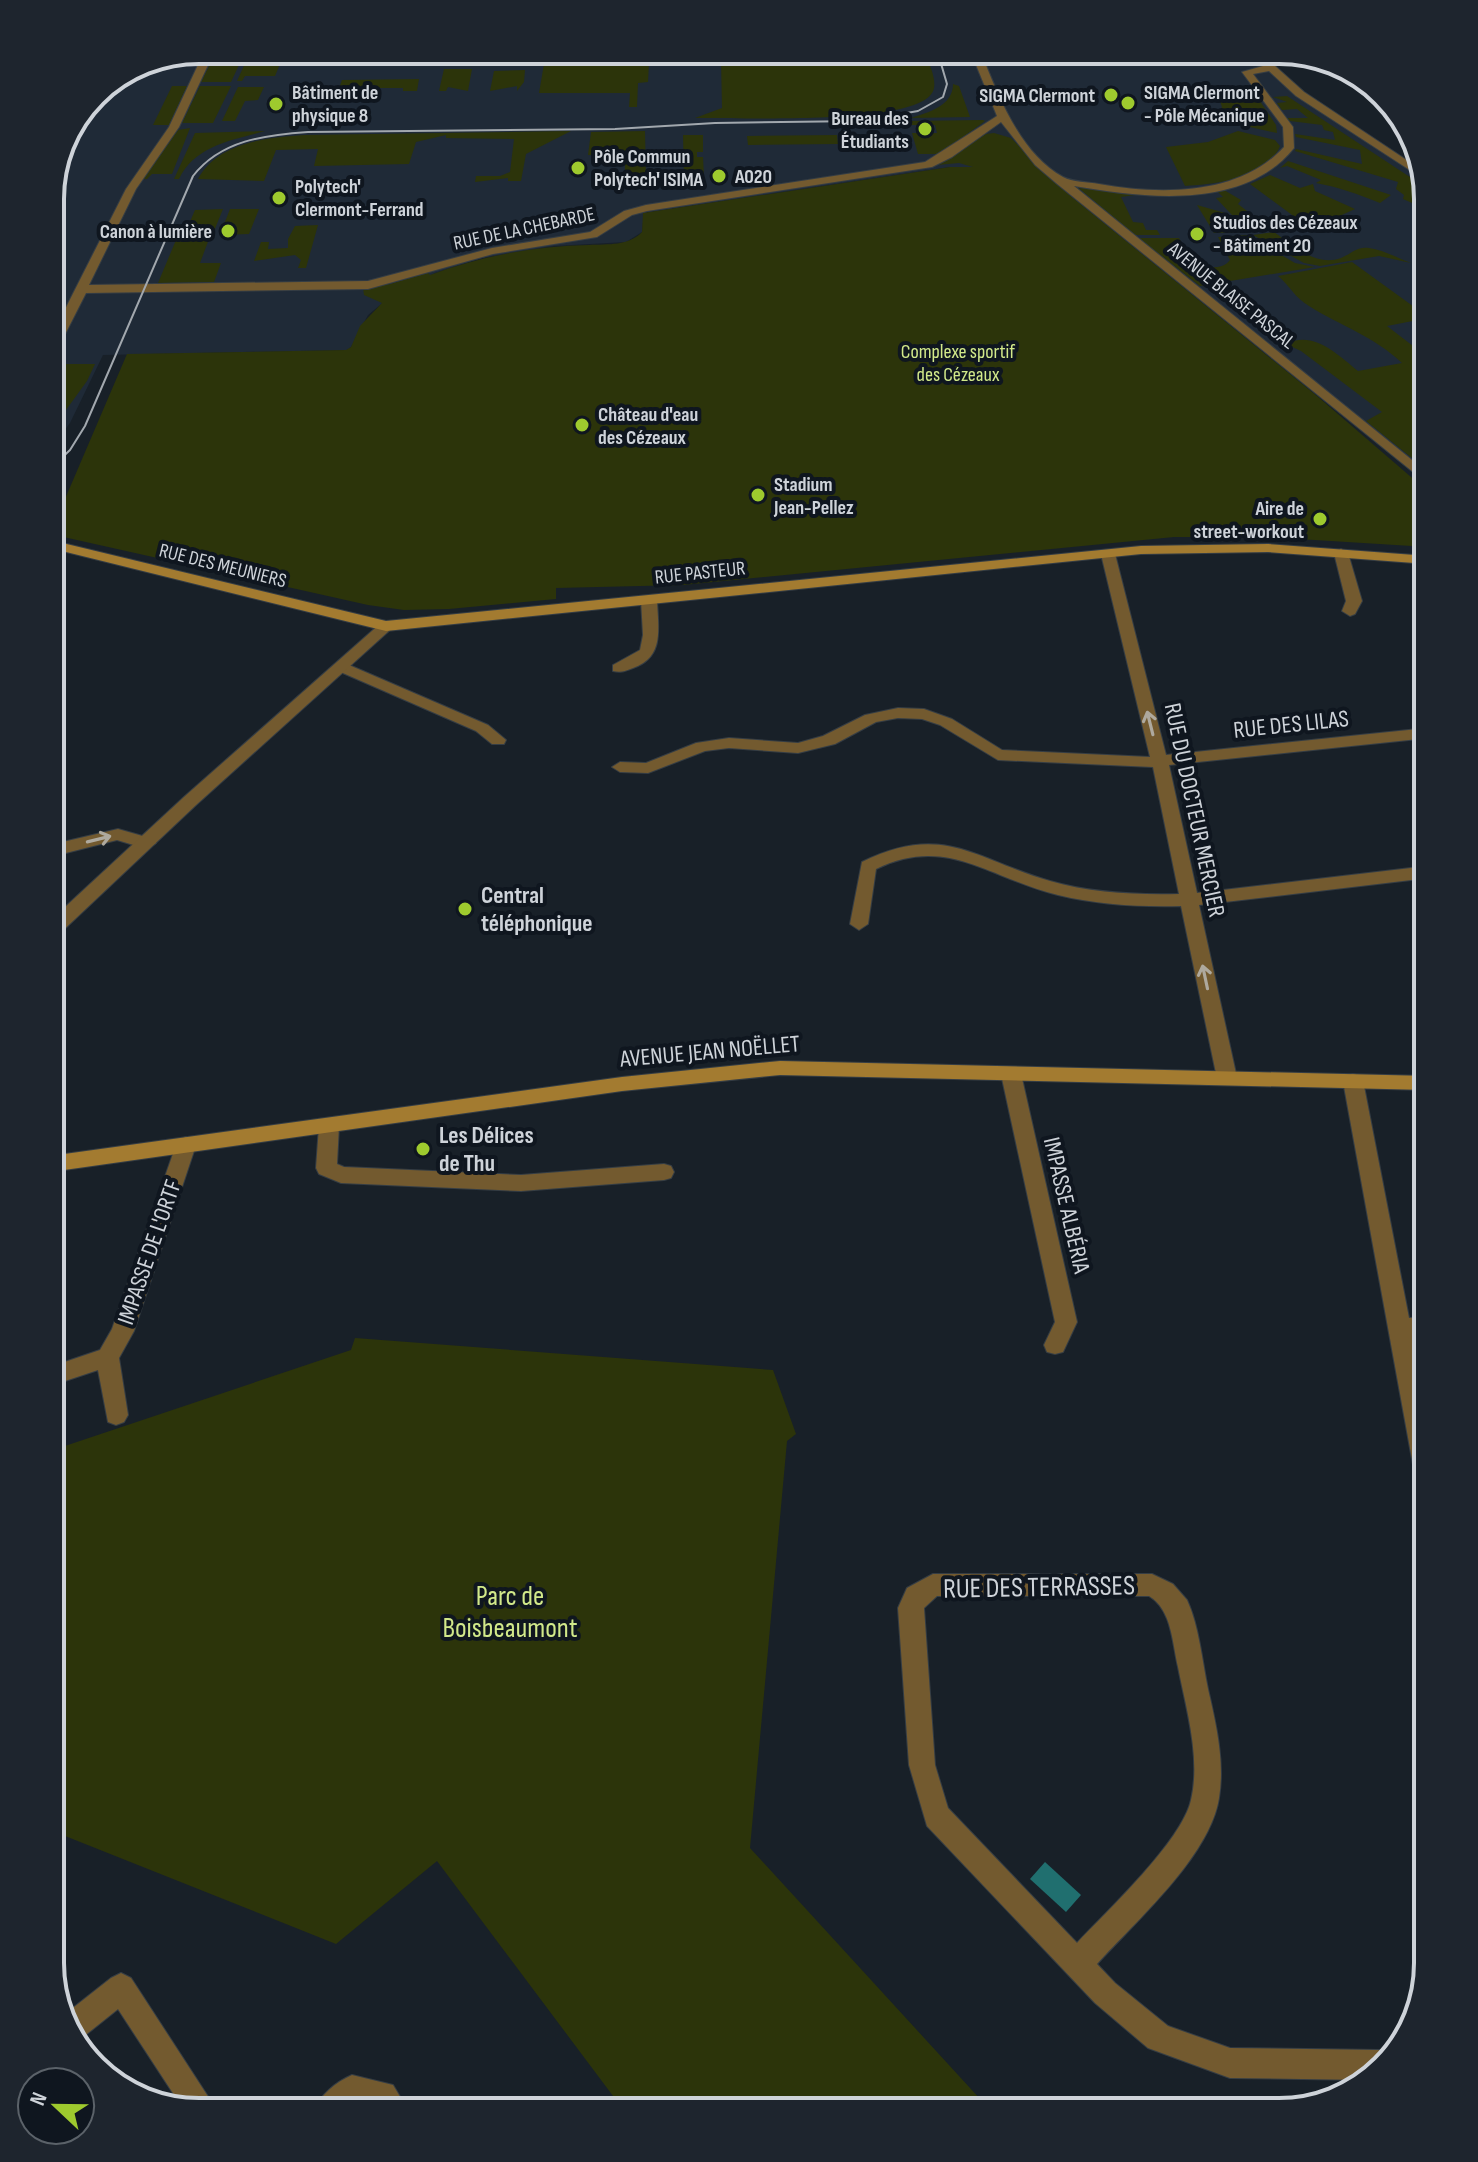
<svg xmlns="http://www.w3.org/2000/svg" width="1478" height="2162" font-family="'Sofia Sans Condensed',sans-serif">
	<rect width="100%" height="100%" fill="#182028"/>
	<path fill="#1f2a37" d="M199,50H1251L1334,118L1422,175L1428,199V480L1095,210L1067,196L950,167L644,213L642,232L626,242L554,246L482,258L435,273L391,296L368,315L351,347L347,350L103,355L70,423L50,450V190L94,93L142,61Z"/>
	<g fill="#2c340a">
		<path d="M217,50H246L231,82H201Z"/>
		<path d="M251,50H286L275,76H245L242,81H237Z"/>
		<path d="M567,50H606V64L649,63L648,82L638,83L637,107H629L630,93H539L544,64H566Z"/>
		<path d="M985,50H1131L1126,56L1103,53L986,56Z"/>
		<path d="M927,58C931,68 938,84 932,93C912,126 736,117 695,118L722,108L721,60Z"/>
		<path d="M444,69H472L468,91L448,87L446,91H439Z"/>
		<path d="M525,70L524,82L517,91V86L490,91L494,71Z"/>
		<path d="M419,79L417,91H403V88H339L342,80Z"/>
		<path d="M953,84L959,86L970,117L911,118C929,112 953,106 953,84Z"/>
		<path d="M172,86H187L169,125H153Z"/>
		<path d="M200,86H231L213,123H182Z"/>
		<path d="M238,87H264L258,100L245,101L235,121H222Z"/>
		<path d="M1287,96L1425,187L1428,201L1419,206L1403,199L1404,195L1396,189L1398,182L1295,151L1296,149L1362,164L1360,150L1296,137L1295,134L1335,140L1333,132L1324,130L1322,125L1290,121L1287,118H1308L1297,109L1282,110L1277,103L1287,102L1273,97Z"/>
		<path d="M1219,98H1258L1276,125L1277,133L1214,119L1222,107Z"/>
		<path d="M983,120L985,121L940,154H918L912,133H937L935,125H909L908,121Z"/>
		<path d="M190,128L172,174H152L147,179H142L178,130Z"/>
		<path d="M265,131C233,140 195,145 179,179H174L195,133Z"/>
		<path d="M571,131L526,154L521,181H508V178L475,182L476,176H500L510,172L514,139L446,138V135L416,142L409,164L314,166L318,149L276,150L264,181L198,179C218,142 266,138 304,135Z"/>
		<path d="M645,131L646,178H625V157L588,155L591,132Z"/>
		<path d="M1238,131L1275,140L1280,146C1267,179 1216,184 1185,186L1166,147L1208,142Z"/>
		<path d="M994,133L1011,138L1067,193L1317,396L1418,483L1428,503V547L1266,537H1174L683,585L556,588V599L449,609L404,610L368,605L50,534L127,354L346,350L351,347L360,326L382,303L364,295L363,288L390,284L428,273L430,275C482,256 534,246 589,245C608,244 629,246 642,232L643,213L950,167H973L959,163L937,165L986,134Z"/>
		<path d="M683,135H703V152H697V157H703L704,177L684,178Z"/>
		<path d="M837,135L838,144L748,145L747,136Z"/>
		<path d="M1288,161L1391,195L1380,203C1358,194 1338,187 1316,183L1321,180L1287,166L1280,168Z"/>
		<path d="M1270,175L1300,188L1313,184L1315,191L1355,209L1335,218L1303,223L1250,184Z"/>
		<path d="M1076,186L1135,195L1121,197L1133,222L1143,223L1146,230H1157L1160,235H1135Z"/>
		<path d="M1224,190L1241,200L1238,204L1270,229L1247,231L1216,198L1223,197L1217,191Z"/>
		<path d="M1197,205L1225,213L1240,232L1214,233Z"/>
		<path d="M223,209L212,236L177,237L182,225L189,224L195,210Z"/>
		<path d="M230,209H259L249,234L220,235Z"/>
		<path d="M318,225L306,268H298L301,260L295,255L254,261L261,242H269L268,249L288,248V239L295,226Z"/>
		<path d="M1274,232C1293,246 1316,267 1341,258C1351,254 1357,246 1369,248C1383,250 1398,258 1411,263L1379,256L1320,266L1304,263L1253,235Z"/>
		<path d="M1247,235L1295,263L1315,267L1200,286L1138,238H1179L1192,262C1203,268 1222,271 1230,260L1218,237Z"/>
		<path d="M209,239L200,263H221L214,282L158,283L176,240Z"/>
		<path d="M1352,262L1428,317V322L1423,319L1387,326L1413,346L1428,344V471L1366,421L1382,412L1301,351L1286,344C1313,330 1337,354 1358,371L1402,363C1375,337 1341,326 1309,306C1295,298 1290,286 1278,276Z"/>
		<path d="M57,364H95L87,381L50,432V371Z"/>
		<path d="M355,1338L773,1370L796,1434L787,1441L750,1848L992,2112H625L437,1861L336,1944L50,1830V1451L351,1350Z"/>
	</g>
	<path fill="#206f6f" d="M1045,1862L1081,1895L1066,1912L1030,1879Z"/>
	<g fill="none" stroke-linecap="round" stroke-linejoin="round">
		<defs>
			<g id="minor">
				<path d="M205,50H215L179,127L136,189L89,285L368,281L492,248L590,232L624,211L646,205L925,162L997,116L970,50H980C997,93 1019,153 1063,177C1072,182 1088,182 1099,184C1160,195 1239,196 1284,147L1283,127L1242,72L1263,66L1246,50H1257L1304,92L1420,169L1422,178L1296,96L1269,71L1253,74L1293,127L1294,148C1243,211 1145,198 1074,186L1428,473V484L1056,183L1035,165L1001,122L952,157L932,167L647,211L632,215L597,237L493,254L368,289L86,293L56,352L50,356V339L126,189L169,127Z"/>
				<path d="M1341,549L1348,553L1362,601L1355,614L1350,616L1342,611L1346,601L1334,553Z"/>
				<path d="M1108,550L1115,554L1166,755L1428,728V738L1169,765L1197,893L1428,866V878L1199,905L1237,1078L1234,1083H1220L1217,1078L1181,906C1140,907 1099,905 1058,895C990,879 947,834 876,869L868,924L859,930L850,924L862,862C943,822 974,859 1050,881C1091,893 1136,895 1179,894L1153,767L998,760L940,725L922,719L898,718L876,722L835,744L798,753L729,748L705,751L648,773L620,772L612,767L620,762L646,763L696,743L729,738L798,743L823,736L865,715L898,708L924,709L952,719L1002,750L1150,757L1101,554Z"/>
				<path d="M649,595L657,600C658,628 665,657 633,668C625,671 621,673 613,671V665L640,650L643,635L641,600Z"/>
				<path d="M342,662L488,725L506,740L504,744H492L476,731L336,670V664Z"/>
				<path d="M118,829L153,839L156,843L147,849L117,840L50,857V845Z"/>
				<path d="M1011,1067L1018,1069L1021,1074L1077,1322L1063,1352L1055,1354L1047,1352L1044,1345L1055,1322L1001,1074L1004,1069Z"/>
				<path d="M1353,1074L1360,1076L1363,1081L1409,1318L1428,1317V1335L1412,1336L1428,1418V1491L1419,1488L1416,1481L1343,1081L1346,1076Z"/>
				<path d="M329,1118L336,1121L339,1126L337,1164L344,1167L521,1175L664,1164L671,1166L674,1172L671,1178L664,1180L521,1191L341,1183L319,1174L316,1168L319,1126L322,1121Z"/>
				<path d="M186,1137L193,1140L196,1145L134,1331L119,1358L128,1415L124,1422L116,1425L108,1422L98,1370L50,1386V1367L100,1350L112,1329L176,1145L179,1140Z"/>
				<path d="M933,1574H1152L1173,1584L1187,1600C1199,1626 1202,1660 1208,1689C1216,1724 1225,1762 1219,1798C1210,1856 1136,1921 1097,1964L1115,1983L1168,2026L1230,2048L1380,2050L1391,2054L1366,2080L1230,2078L1148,2048L1095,2003L927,1826L909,1765L898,1608L907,1588ZM937,1596H1149C1172,1610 1172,1642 1178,1667C1186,1708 1201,1758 1191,1800C1182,1841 1107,1911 1077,1943L948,1808L935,1765L924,1608Z"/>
				<path d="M121,1973L131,1978L218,2112L184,2110L118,2009L78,2041L75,2043L70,2037L64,2015L111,1978Z"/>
				<path d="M352,2075L393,2085L409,2112H375L357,2106L351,2112H313C320,2095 336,2082 352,2075Z"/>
			</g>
			<path id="tertiary" d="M386,621L394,626L391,629L196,805L57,936L50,938V921L184,797L381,623Z"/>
			<g id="secondary">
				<path d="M50,540L386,621L1141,546L1268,544L1428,556V564L1268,552L1141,554L386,631L50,548Z"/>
				<path d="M780,1061L1428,1076V1090L780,1075L622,1091L50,1172V1156L622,1077Z"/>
			</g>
		</defs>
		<use href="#minor" stroke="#353d44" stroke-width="2"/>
		<use href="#tertiary" stroke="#353d44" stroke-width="2"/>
		<use href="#secondary" stroke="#353d44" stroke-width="2"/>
		<use href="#minor" fill="#735a2f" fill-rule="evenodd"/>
		<use href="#tertiary" fill="#735a2f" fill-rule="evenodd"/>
		<use href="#secondary" fill="#a37b30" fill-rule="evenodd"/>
		<path stroke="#a2a8ae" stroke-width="2" d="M50,469L70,450L85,426L193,176C221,140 265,135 308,132L615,129L715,123L861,121L918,111L943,97L947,84L937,50"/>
	</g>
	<defs><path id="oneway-shaft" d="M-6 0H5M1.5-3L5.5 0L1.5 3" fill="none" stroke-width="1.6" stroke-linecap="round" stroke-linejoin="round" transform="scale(2)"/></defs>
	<g stroke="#aea99e">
		<use href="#oneway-shaft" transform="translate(1150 723) rotate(-104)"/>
		<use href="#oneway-shaft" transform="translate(99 839) rotate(-14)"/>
		<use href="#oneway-shaft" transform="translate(1205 977) rotate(-102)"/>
	</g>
	<g fill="#9eca2e" stroke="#0f161f" stroke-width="3">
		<circle cx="1111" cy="95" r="8"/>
		<circle cx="1128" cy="103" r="8"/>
		<circle cx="276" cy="104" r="8"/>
		<circle cx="925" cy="129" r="8"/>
		<circle cx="578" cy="168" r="8"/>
		<circle cx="719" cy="176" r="8"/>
		<circle cx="279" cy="198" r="8"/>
		<circle cx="228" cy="231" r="8"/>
		<circle cx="1197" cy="234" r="8"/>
		<circle cx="582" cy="425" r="8"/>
		<circle cx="758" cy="495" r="8"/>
		<circle cx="1320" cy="519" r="8"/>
		<circle cx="465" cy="909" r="8"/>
		<circle cx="423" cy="1149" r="8"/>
	</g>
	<g text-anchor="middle" stroke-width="8" stroke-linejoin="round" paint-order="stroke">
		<g font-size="20" font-weight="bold" fill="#ced3d9" stroke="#0f161f" text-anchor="start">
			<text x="292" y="99">Bâtiment de<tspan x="292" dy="23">physique 8</tspan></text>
			<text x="1144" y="99">SIGMA Clermont<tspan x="1144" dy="23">- Pôle Mécanique</tspan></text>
			<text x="1095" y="102" text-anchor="end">SIGMA Clermont</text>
			<text x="909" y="125" text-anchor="end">Bureau des<tspan x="909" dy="23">Étudiants</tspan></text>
			<text x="594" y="163">Pôle Commun<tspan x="594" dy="23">Polytech' ISIMA</tspan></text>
			<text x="735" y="183">A020</text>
			<text x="295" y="193">Polytech'<tspan x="295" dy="23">Clermont-Ferrand</tspan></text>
			<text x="1213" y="229">Studios des Cézeaux<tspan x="1213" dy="23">- Bâtiment 20</tspan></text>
			<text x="212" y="238" text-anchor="end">Canon à lumière</text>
			<text x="598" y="421">Château d'eau<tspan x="598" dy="23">des Cézeaux</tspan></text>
			<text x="774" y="491">Stadium<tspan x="774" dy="23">Jean-Pellez</tspan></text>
			<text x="1304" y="515" text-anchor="end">Aire de<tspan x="1304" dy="23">street-workout</tspan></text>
		</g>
		<g font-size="20" fill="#ced3d9" stroke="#0f161f">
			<text transform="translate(524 228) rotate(-12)" y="7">RUE DE LA CHEBARDE</text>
			<text transform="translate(1232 295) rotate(39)" y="7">AVENUE BLAISE PASCAL</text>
			<text transform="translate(223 565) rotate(14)" y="7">RUE DES MEUNIERS</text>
			<text transform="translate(700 572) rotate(-6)" y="7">RUE PASTEUR</text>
		</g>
		<g font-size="20" fill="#d2e98a" stroke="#0f161f">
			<text x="958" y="358">Complexe sportif<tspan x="958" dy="23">des Cézeaux</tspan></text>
		</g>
		<g font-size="24" fill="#ced3d9" stroke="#0f161f">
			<text transform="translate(1291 724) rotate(-6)" y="8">RUE DES LILAS</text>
			<text transform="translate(1195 810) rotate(78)" y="8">RUE DU DOCTEUR MERCIER</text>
			<text transform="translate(710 1051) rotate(-5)" y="8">AVENUE JEAN NOËLLET</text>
			<text transform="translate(1067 1205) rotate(77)" y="8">IMPASSE ALBÉRIA</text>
			<text transform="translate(149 1252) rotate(-71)" y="8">IMPASSE DE L'ORTF</text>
		</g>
		<g font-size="24" font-weight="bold" fill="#ced3d9" stroke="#0f161f" text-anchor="start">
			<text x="481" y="903">Central<tspan x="481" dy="28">téléphonique</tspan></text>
			<text x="439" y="1143">Les Délices<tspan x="439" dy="28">de Thu</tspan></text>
		</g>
		<g font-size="28" fill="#ced3d9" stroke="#0f161f">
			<text transform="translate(1039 1586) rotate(-1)" y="10">RUE DES TERRASSES</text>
		</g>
		<g font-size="28" fill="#d2e98a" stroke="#0f161f">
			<text x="510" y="1605">Parc de<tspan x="510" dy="32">Boisbeaumont</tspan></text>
		</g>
	</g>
	<path d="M0 0H1478V2162H0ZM199 64H1279A135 135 0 0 1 1414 199V1963A135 135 0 0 1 1279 2098H199A135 135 0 0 1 64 1963V199A135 135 0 0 1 199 64Z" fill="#1e252e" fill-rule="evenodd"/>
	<path fill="none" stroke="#ced3d9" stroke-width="4" d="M199 64H1279A135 135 0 0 1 1414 199V1963A135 135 0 0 1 1279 2098H199A135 135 0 0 1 64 1963V199A135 135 0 0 1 199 64Z"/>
	<g transform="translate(56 2106) rotate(292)"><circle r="38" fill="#0f161f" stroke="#5b6269" stroke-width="2"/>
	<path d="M0-6L14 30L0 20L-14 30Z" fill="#9eca2e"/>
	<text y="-12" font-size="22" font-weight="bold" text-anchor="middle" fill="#ced3d9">N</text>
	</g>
</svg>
